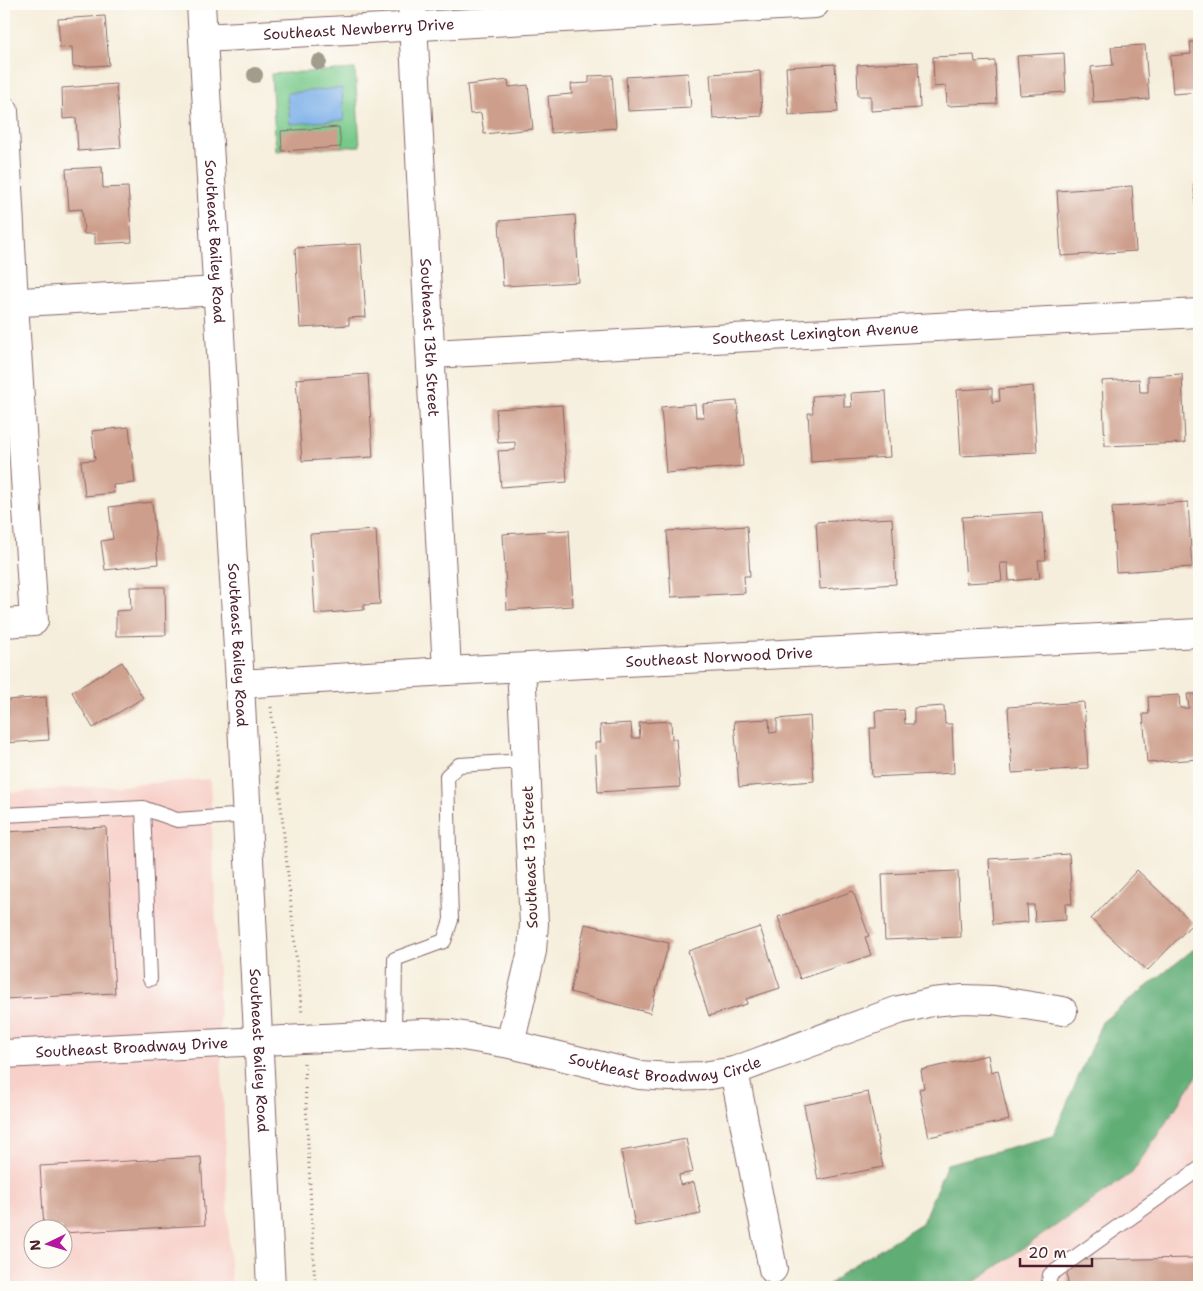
<svg xmlns="http://www.w3.org/2000/svg" width="1203" height="1291" font-family="'Shantell Sans',sans-serif">
	<rect width="100%" height="100%" fill="#fdfcf7"/>
	<filter id="ink" filterUnits="userSpaceOnUse"><feTurbulence type="fractalNoise" baseFrequency=".02" numOctaves="2"/><feDisplacementMap in="SourceGraphic" scale="10" xChannelSelector="R" yChannelSelector="G"/><feConvolveMatrix kernelMatrix="1 2 1 2 8 2 1 2 1" color-interpolation-filters="sRGB"/></filter>
	<filter id="wash" filterUnits="userSpaceOnUse"><feTurbulence type="fractalNoise" baseFrequency=".0096" numOctaves="4" result="noise"/><feDisplacementMap in="SourceGraphic" scale="20" xChannelSelector="R" yChannelSelector="G"/><feGaussianBlur stdDeviation="1.12" result="paint"/><feColorMatrix in="noise" values="0 0 0 0 0 0 0 0 0 0 0 0 0 0 0 0 0 1.4 0 .05"/><feComposite in="paint" operator="in"/></filter>
	<g filter="url(#wash)">
		<rect width="100%" height="100%" fill="#f6eedc"/>
		<g fill="#f7d0c9" fill-rule="evenodd">
			<path d="M210,779L231,1287H4V793ZM32,1228H62V1258H32Z"/>
			<path d="M1199,1073V1287H967L1132,1173Z"/>
		</g>
		<path fill="#77c98a" stroke="#60745a" d="M355,69L360,146L276,151L271,74Z"/>
		<path fill="#61ad76" stroke="#566650" d="M1199,948V1073L1132,1173L967,1287H826L847,1269L922,1223L947,1164L1053,1136L1102,1022L1194,949Z"/>
		<path fill="#7db0e9" stroke="#64688a" d="M342,88L344,120L290,124L287,93Z"/>
		<g id="blocks">
			<g fill="#cd9e8b">
				<path d="M105,16L109,65L73,67L72,47L60,48L58,19Z"/>
				<path d="M1190,42H1199V92L1173,94L1170,56L1191,54Z"/>
				<path d="M1145,45L1149,99L1093,102L1091,67L1113,65L1111,47Z"/>
				<path d="M1064,53L1066,92L1020,95L1017,56Z"/>
				<path d="M974,55L975,62L995,61L997,104L947,106L946,86L934,87L933,57Z"/>
				<path d="M918,62L920,108L871,111V96H858L857,65Z"/>
				<path d="M835,64L838,112L789,115L786,67Z"/>
				<path d="M760,71L762,116L713,119L710,74Z"/>
				<path d="M688,73L691,108L628,111L626,77Z"/>
				<path d="M612,75L616,128L551,133L548,96L572,94L571,84L589,83V76Z"/>
				<path d="M508,80L509,87L528,85L533,129L484,134L481,113L470,114L467,85Z"/>
				<path d="M116,84L121,148L78,151L76,118L63,119L62,88Z"/>
				<path d="M339,127L341,147L282,151L281,131Z"/>
				<path d="M102,167L103,188L128,187L132,242L95,244V234H84L82,209L69,210L66,169Z"/>
				<path d="M1194,185H1199V243H1198Z"/>
				<path d="M1132,186L1136,251L1061,256L1057,191Z"/>
				<path d="M575,215L579,282L503,286L499,221Z"/>
				<path d="M361,244L366,317L349,318V325L300,328L295,248Z"/>
				<path d="M368,374L373,457L302,461L296,379Z"/>
				<path d="M1182,374L1185,443L1105,446L1102,381L1139,379L1140,392H1148V376Z"/>
				<path d="M1033,386L1037,452L961,456L957,390L992,388V402L1000,401L999,389Z"/>
				<path d="M886,391L890,457L811,462L808,413H813L812,396L844,394V407H852L851,393Z"/>
				<path d="M737,401L743,466L666,473L661,407L695,404L696,417H704L703,404Z"/>
				<path d="M562,405L567,482L501,487L498,451L515,450V442L498,443L496,409Z"/>
				<path d="M129,427L135,483L113,485L114,493L85,496L81,461L95,460L92,431Z"/>
				<path d="M152,502L158,564L105,570L101,541L113,539L109,507Z"/>
				<path d="M1188,502L1192,567L1116,572L1112,507Z"/>
				<path d="M1043,512L1046,560H1038L1040,578L1009,581L1008,563H1000L1002,581L966,583L962,517Z"/>
				<path d="M892,518L896,584L820,589L816,522Z"/>
				<path d="M747,526L750,576H744L745,593L671,597L667,531Z"/>
				<path d="M376,530L380,604L364,605V610L315,614L310,534Z"/>
				<path d="M569,530L573,606L507,610L503,534Z"/>
				<path d="M130,587H165L166,635L116,636V611L131,610Z"/>
				<path d="M122,662L143,698L93,728L72,692Z"/>
				<path d="M1187,694H1199V759L1147,763L1143,714H1149L1148,697L1179,695L1180,708H1189Z"/>
				<path d="M46,697L49,740L4,743V715H8L7,700Z"/>
				<path d="M1084,702L1088,768L1012,773L1008,707Z"/>
				<path d="M944,706L945,724H952L954,773L872,777L870,728H876L875,711L904,710L905,724H914V708Z"/>
				<path d="M810,716L814,781L739,787L734,721L769,719L770,733L777,732V719Z"/>
				<path d="M671,721L672,739H676L680,787L598,792L595,743L601,742L600,725L631,723L632,738H640L639,723Z"/>
				<path d="M106,827L115,993L4,999V832Z"/>
				<path d="M1069,854L1072,904H1065L1066,920L1035,922L1034,905H1027L1028,922L993,924L989,859Z"/>
				<path d="M1137,870L1193,923L1147,971L1091,919Z"/>
				<path d="M958,871L961,937L885,940L882,874Z"/>
				<path d="M853,891L869,936L865,937L871,955L800,979L778,917Z"/>
				<path d="M585,924L669,943L650,1013L570,992Z"/>
				<path d="M760,927L780,988L746,999L747,1004L709,1016L688,951Z"/>
				<path d="M988,1055L991,1072L998,1070L1009,1120L929,1137L919,1089L924,1088L921,1070Z"/>
				<path d="M868,1092L883,1167L818,1180L804,1105Z"/>
				<path d="M686,1139L693,1172L679,1175L680,1185L694,1182L701,1214L635,1226L621,1151Z"/>
				<path d="M201,1157L205,1225L62,1233V1228H44L40,1166Z"/>
				<path d="M1199,1258V1287H1068L1067,1273L1078,1260Z"/>
			</g>
		</g>
	</g>
	<g filter="url(#ink)">
		<use href="#blocks" fill-opacity="0" stroke="#866769" stroke-width="1"/>
		<g fill="none" stroke-linecap="round" stroke-linejoin="round">
			<defs>
				<g id="lane">
					<path d="M143,808L150,979"/>
					<path d="M4,815L143,808L177,820L247,815"/>
					<path d="M394,1035L395,959L444,941L451,920L447,776L459,765L526,761"/>
					<path d="M1048,1287L1050,1275L1199,1169"/>
				</g>
				<g id="street">
					<path id="s1" d="M412,4L447,671"/>
					<path id="s2" d="M203,38L815,4"/>
					<path d="M4,111L14,303L34,621L4,623"/>
					<path d="M4,303L218,291"/>
					<path id="s3" d="M431,354L1199,313"/>
					<path id="s4" d="M240,684L447,671L1199,633"/>
					<path d="M510,1044L532,951L534,924L521,668"/>
					<path id="s5" d="M4,1054L424,1033L451,1034L510,1044L639,1075L671,1077L703,1076L734,1071L899,1010L932,1002L963,999L993,1000L1063,1011"/>
					<path d="M734,1071L773,1269"/>
				</g>
				<g id="secondary">
					<path id="s6" d="M201,4L240,684L271,1287"/>
				</g>
			</defs>
			<use href="#lane" stroke="#866769" stroke-width="16"/>
			<use href="#street" stroke="#866769" stroke-width="30"/>
			<use href="#secondary" stroke="#866769" stroke-width="30"/>
			<g stroke="#866769" stroke-width="3" stroke-dasharray="1 4" stroke-linecap="butt">
				<path d="M271,707L302,1014"/>
				<path d="M304,1063L315,1287"/>
			</g>
			<use href="#lane" stroke="#fff" stroke-width="14"/>
			<use href="#street" stroke="#fff" stroke-width="28"/>
			<use href="#secondary" stroke="#fff" stroke-width="28"/>
		</g>
		<g fill="#a09d8d">
			<circle cx="319" cy="62" r="8"/>
			<circle cx="255" cy="75" r="8"/>
		</g>
	</g>
	<g text-anchor="middle" stroke-width="4.5" stroke-linejoin="round" paint-order="stroke">
		<g font-size="15" fill="#4a1f2b" stroke="#fdfcf7">
			<text dy="5" stroke="none"><textPath href="#s2" startOffset="156">Southeast Newberry Drive</textPath></text>
			<text dy="5" stroke="none"><textPath href="#s6" startOffset="238">Southeast Bailey Road</textPath></text>
			<text dy="5" stroke="none"><textPath href="#s3" startOffset="385">Southeast Lexington Avenue</textPath></text>
			<text dy="5" stroke="none"><textPath href="#s1" startOffset="334">Southeast 13th Street</textPath></text>
			<text dy="5" stroke="none"><textPath href="#s6" startOffset="642">Southeast Bailey Road</textPath></text>
			<text dy="5" stroke="none"><textPath href="#s4" startOffset="480">Southeast Norwood Drive</textPath></text>
			<text transform="translate(530 857) rotate(-92)" y="5">Southeast 13 Street</text>
			<text dy="5" stroke="none"><textPath href="#s5" startOffset="128">Southeast Broadway Drive</textPath></text>
			<text dy="5" stroke="none"><textPath href="#s6" startOffset="1048">Southeast Bailey Road</textPath></text>
			<text dy="5" stroke="none"><textPath href="#s5" startOffset="666">Southeast Broadway Circle</textPath></text>
		</g>
	</g>
	<rect width="1203" height="1291" fill="none" stroke="#fdfcf7" stroke-width="20"/>
	<g transform="translate(48 1244) rotate(265)"><circle r="24" fill="#fdfcf7" stroke="#b5a4a5"/>
	<path d="M0-4L9 19L0 12L-9 19Z" fill="#b5179e"/>
	<text y="-8" font-size="14" font-weight="bold" text-anchor="middle" fill="#4a1f2b">N</text>
	</g>
	<path d="M1020 1258v8h72v-8" fill="none" stroke="#4a1f2b" stroke-width="2.5"/>
	<text x="1028" y="1258" font-size="15" fill="#4a1f2b" stroke="#fdfcf7" stroke-width="4" paint-order="stroke">20 m</text>
</svg>
